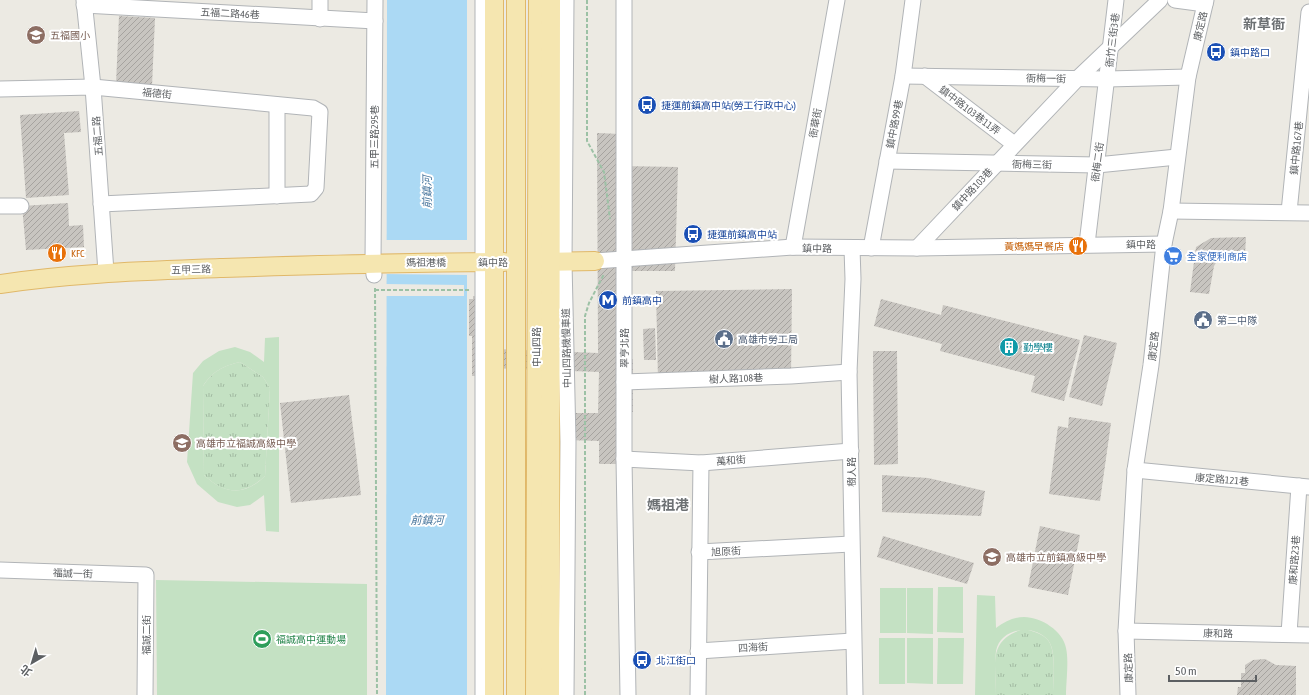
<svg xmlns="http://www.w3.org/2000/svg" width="1309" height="695" font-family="'Asap Condensed','Noto Sans TC',sans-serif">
	<defs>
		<pattern id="grass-tufts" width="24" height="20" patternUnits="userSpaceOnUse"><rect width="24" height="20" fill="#c4e1c3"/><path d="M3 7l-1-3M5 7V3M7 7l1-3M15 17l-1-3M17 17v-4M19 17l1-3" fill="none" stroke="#a2baa2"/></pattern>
		<pattern id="building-hatch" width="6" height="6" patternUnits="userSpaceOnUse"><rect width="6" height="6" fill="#c8c5c0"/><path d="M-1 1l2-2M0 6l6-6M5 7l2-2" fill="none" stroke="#a6a39f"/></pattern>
	</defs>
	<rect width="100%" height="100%" fill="#eceae3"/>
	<g fill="url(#grass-tufts)">
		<path d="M240,362L263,377L270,388L265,476C244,496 225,495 204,475L203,386C213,371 223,366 240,362Z"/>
		<path d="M1024,629C1032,631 1041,633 1047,639C1057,649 1053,681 1053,695H996C996,663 987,640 1024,629Z"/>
	</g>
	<g fill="#c4e1c3" fill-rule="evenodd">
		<path d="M279,337V532L266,531L264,495L250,505L237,507L218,502L197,484L187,462L193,373L203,361L219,351L235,347L250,352L264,362L265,338ZM240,362L263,377L270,388L265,476C245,496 225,495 204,475L203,386C213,371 223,366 240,362Z"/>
		<path d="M156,580L367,584V695H157Z"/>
		<path d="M938,587H963V633L937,632Z"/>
		<rect x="880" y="588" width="26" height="45"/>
		<path d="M907,588H933V634L907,633Z"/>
		<path d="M977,595L995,596L996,628C1004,622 1013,617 1024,617C1041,617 1063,631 1066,648C1069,661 1066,682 1066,695H1053C1053,681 1057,651 1048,640C1034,623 1000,628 996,651C994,665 996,681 996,695H975Z"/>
		<rect x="879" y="638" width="26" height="46"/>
		<path d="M907,638H933V684L907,683Z"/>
		<path d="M938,638H964L963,684H937Z"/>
	</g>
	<path fill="#abd9f4" d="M387,0H467V695H386Z"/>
	<g fill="#eceae3">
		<path d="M384,240H469V275L384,274Z"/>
		<path d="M384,284L464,285V296H384Z"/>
	</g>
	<g fill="url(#building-hatch)">
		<path d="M119,16L155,18L152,86L116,84Z"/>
		<path d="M79,111L81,132L64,133L69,195L26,198L20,115Z"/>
		<path d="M597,133L621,134V166L678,167L675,271H628L627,359H633V412H627V464H599V441L565,440L564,443H554V407L572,408V413H598L599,372L487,368V376H472V336H469V299H473V296L488,297L497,349L598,353Z"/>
		<path d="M68,203L69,226L83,225L84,247L26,250L22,206Z"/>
		<path d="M1246,237L1245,255L1219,258L1214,266L1209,294L1190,292L1196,247L1211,238Z"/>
		<path d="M792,289L791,376L658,380L656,291Z"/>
		<path d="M881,299L941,315L943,305L1080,340L1064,401L1031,392L1035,376L940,351L942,344L874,326Z"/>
		<path d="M655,328L656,360H644L643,329Z"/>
		<path d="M1084,335L1117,343L1102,406L1069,397Z"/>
		<path d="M873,351H897L898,464L874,465Z"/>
		<path d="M349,395L361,495L291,503L280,403Z"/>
		<path d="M1069,417L1111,423L1100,501L1049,494L1058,426L1068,428Z"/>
		<path d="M882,475L928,478L985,491L981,516L882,512Z"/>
		<path d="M1040,526L1080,535L1068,595L1028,587Z"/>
		<path d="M883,536L974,563L967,584L877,557Z"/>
		<path d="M1265,659L1276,665L1296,666V695H1237L1238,687H1241V673H1245V665L1253,660Z"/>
	</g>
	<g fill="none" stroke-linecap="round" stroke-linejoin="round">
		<defs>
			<g id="minor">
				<path d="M84,0L93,87L106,272"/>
				<path d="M320,0V19"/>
				<path d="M566,0L564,262L568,442L566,695"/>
				<path d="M624,0V459L628,695"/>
				<path d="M1175,0L1205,4"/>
				<path d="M84,5L375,21"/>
				<path d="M903,76L1107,79L1188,77"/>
				<path d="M925,76L1014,144"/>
				<path d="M0,89L93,87L313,108L320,112L316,188L311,194L101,204"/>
				<path d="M277,105V196"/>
				<path d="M887,161L1097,165L1177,157"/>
				<path d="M0,206H21"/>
				<path d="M1171,211L1309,213"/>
				<path d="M1289,212L1309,12"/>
				<path d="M1087,244L1116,0"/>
				<path d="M793,247L837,0"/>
				<path d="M852,248L853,279L849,372L855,695"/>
				<path d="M871,248L903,76L913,0"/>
				<path d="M917,248L1077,79L1160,0"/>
				<path d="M595,261L793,247L917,248L1164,244"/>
				<path d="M374,275L373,262L375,0"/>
				<path d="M624,382L791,376L849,372"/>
				<path d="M624,459L701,463L851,451"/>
				<path d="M1135,470L1309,487"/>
				<path d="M699,552L851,544"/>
				<path d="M0,570L146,575L145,695"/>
				<path d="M1126,631L1309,635"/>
				<path d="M1289,634L1299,486"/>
				<path d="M698,651L853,641"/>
				<path d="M483,695V0"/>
				<path d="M698,695L701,463"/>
				<path d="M1128,695L1126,631L1135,470L1151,365L1164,244L1171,211L1188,77L1206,0"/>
			</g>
			<g id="major">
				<path d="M540,262L595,261"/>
				<path d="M0,284C73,273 146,271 220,268C315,265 409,262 504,262"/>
				<path d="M494,695V0"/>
				<path d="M516,695V0"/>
				<path d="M535,695L538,0"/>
				<path d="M550,695L551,0"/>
			</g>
		</defs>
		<use href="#minor" stroke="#b1b4b7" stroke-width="17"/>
		<use href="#major" stroke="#e0b869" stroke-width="20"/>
		<g stroke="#9cc1a5" stroke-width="2" stroke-dasharray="4 2" stroke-linecap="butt">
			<path d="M587,0V141L604,172L610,219"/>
			<path d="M375,288L377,695"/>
			<path d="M375,290H471"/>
			<path d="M585,695V316L589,303L604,274"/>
		</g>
		<use href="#minor" stroke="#fff" stroke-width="15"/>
		<use href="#major" stroke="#f5e6b0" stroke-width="18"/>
	</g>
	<defs>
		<symbol id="school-disc" viewBox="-11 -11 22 22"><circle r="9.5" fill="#8d6e63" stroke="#fff"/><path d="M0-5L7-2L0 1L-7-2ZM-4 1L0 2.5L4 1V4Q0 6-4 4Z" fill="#fff"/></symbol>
		<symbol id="bus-disc" viewBox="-11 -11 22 22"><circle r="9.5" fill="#1a4fb4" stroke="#fff"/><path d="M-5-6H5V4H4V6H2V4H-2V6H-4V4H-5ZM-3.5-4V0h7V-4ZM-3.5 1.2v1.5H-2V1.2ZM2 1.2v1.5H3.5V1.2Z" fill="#fff"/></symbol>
		<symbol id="restaurant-disc" viewBox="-11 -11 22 22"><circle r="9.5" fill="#e8710a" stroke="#fff"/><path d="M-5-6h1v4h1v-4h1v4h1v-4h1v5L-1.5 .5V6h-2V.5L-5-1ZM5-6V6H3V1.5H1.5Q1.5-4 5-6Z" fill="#fff"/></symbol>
		<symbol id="supermarket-disc" viewBox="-11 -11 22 22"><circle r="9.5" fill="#3f7fe0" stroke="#fff"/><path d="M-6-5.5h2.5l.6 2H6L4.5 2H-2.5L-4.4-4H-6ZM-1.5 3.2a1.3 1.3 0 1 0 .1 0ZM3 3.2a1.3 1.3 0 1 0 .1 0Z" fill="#fff"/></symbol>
		<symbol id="metro-disc" viewBox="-11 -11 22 22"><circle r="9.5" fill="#1a4fb4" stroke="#fff"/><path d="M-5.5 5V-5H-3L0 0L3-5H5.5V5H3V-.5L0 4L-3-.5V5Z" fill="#fff"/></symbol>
		<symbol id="civic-disc" viewBox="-11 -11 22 22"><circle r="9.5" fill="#5c6f8a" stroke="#fff"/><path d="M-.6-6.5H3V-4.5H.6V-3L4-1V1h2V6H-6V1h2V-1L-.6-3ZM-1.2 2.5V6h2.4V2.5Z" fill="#fff"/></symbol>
		<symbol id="building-disc" viewBox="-11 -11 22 22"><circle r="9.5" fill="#0f9aa8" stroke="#fff"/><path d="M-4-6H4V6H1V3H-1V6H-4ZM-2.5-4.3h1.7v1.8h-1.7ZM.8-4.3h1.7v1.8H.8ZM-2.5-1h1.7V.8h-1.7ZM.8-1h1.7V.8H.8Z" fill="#fff"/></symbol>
		<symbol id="stadium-disc" viewBox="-11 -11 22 22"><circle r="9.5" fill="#2e9e5b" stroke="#fff"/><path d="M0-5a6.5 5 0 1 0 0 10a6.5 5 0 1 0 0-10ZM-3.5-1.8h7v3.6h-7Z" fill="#fff"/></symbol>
	</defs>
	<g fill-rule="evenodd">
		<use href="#school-disc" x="25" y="24" width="22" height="22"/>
		<use href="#bus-disc" x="1205" y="41" width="22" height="22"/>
		<use href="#bus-disc" x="636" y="94" width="22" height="22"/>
		<use href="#bus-disc" x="682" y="223" width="22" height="22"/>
		<use href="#restaurant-disc" x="1067" y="235" width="22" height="22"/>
		<use href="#restaurant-disc" x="46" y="242" width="22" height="22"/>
		<use href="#supermarket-disc" x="1162" y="245" width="22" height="22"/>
		<use href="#metro-disc" x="597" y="289" width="22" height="22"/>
		<use href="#civic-disc" x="1192" y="309" width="22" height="22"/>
		<use href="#civic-disc" x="713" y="328" width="22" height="22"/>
		<use href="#building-disc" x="998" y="336" width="22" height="22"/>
		<use href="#school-disc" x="171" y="432" width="22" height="22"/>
		<use href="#school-disc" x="981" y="546" width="22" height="22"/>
		<use href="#stadium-disc" x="251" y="628" width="22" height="22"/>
		<use href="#bus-disc" x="631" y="649" width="22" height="22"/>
	</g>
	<g text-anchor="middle" stroke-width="4" stroke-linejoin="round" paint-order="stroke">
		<g font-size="10" fill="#5c5f62" stroke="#fff">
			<text transform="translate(230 13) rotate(3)" y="4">五福二路46巷</text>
			<text transform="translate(1200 26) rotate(-77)" y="4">康定路</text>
			<text transform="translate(1112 40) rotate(-83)" y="4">衙竹三街3巷</text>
			<text transform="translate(1046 78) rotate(1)" y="4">衙梅一街</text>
			<text transform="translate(157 93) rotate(6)" y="4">福德街</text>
			<text transform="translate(970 110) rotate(37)" y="4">鎮中路103巷11弄</text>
			<text transform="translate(815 123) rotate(-80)" y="4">衙華街</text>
			<text transform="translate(894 124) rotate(-79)" y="4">鎮中路99巷</text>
			<text transform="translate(97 136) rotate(-94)" y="4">五福二路</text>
			<text transform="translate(374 137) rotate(-90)" y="4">五甲三路295巷</text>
			<text transform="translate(1296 148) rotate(-84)" y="4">鎮中路167巷</text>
			<text transform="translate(1097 162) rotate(-83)" y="4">衙梅二街</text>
			<text transform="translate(1032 164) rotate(1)" y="4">衙梅三街</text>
			<text transform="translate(972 189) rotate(-47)" y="4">鎮中路103巷</text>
			<text x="1141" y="248">鎮中路</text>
			<text transform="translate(817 248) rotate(1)" y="4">鎮中路</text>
			<text x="426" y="266">媽祖港橋</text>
			<text x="493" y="266">鎮中路</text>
			<text transform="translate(191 269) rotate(-2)" y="4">五甲三路</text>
			<text transform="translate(1153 346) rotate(-84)" y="4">康定路</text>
			<text transform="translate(536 347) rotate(-90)" y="4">中山四路</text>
			<text transform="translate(566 348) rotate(-91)" y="4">中山四路機慢車道</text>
			<text transform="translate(624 348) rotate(-90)" y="4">翠亨北路</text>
			<text transform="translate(736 378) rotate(-2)" y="4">樹人路108巷</text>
			<text transform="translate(731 460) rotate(-5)" y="4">萬和街</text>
			<text transform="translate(851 472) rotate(-90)" y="4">樹人路</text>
			<text transform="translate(1222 479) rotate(5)" y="4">康定路121巷</text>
			<text transform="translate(726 551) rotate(-3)" y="4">旭原街</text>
			<text transform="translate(1294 560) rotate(-86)" y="4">康和路23巷</text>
			<text transform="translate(73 573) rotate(2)" y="4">福誠一街</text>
			<text transform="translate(1218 633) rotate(1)" y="4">康和路</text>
			<text transform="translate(146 635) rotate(-90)" y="4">福誠二街</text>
			<text transform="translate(753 647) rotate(-3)" y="4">四海街</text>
			<text transform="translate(1128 668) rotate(-92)" y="4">康定路</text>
		</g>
		<g font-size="10" fill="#785e54" stroke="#fff" text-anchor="start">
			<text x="50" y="39">五福國小</text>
			<text x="196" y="447">高雄市立福誠高級中學</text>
			<text x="1006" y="561">高雄市立前鎮高級中學</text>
		</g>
		<g font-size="10" fill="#164399" stroke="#fff" text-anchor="start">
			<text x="1230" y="56">鎮中路口</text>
			<text x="661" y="109">捷運前鎮高中站(勞工行政中心)</text>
			<text x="707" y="238">捷運前鎮高中站</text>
			<text x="622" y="304">前鎮高中</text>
			<text x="656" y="664">北江街口</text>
		</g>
		<g font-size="10" fill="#c56008" stroke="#fff" text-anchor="end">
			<text x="1064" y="250">黃媽媽早餐店</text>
			<text x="71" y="257" text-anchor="start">KFC</text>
		</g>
		<g font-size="10" fill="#366cbe" stroke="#fff" text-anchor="start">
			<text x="1187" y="260">全家便利商店</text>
		</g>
		<g font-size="10" fill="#4e5e75" stroke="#fff" text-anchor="start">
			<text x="1217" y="324">第二中隊</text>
			<text x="738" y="343">高雄市勞工局</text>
		</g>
		<g font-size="10" fill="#0d838f" stroke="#fff" text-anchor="start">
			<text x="1023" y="351">勤學樓</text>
		</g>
		<g font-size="10" fill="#27864d" stroke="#fff" text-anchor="start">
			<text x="276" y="643">福誠高中運動場</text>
		</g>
		<g font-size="11" font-style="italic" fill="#47759c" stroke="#fff">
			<text transform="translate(427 192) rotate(-90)" y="4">前鎮河</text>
			<text x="427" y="524">前鎮河</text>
		</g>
		<g font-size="14" font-weight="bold" fill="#6d7174" stroke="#fff">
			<text x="1264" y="29">新草衙</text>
			<text x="668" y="510">媽祖港</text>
		</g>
	</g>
	<g transform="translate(32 663) rotate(218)" stroke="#ffffff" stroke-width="3" paint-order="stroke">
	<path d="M0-3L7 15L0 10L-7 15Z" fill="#5c5f62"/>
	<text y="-6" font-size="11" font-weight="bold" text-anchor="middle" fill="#5c5f62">北</text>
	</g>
	<path d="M1169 675v6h87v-6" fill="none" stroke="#5c5f62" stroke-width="2"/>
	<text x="1175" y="675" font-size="12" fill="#5c5f62" stroke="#ffffff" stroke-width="3" paint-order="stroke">50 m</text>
</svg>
